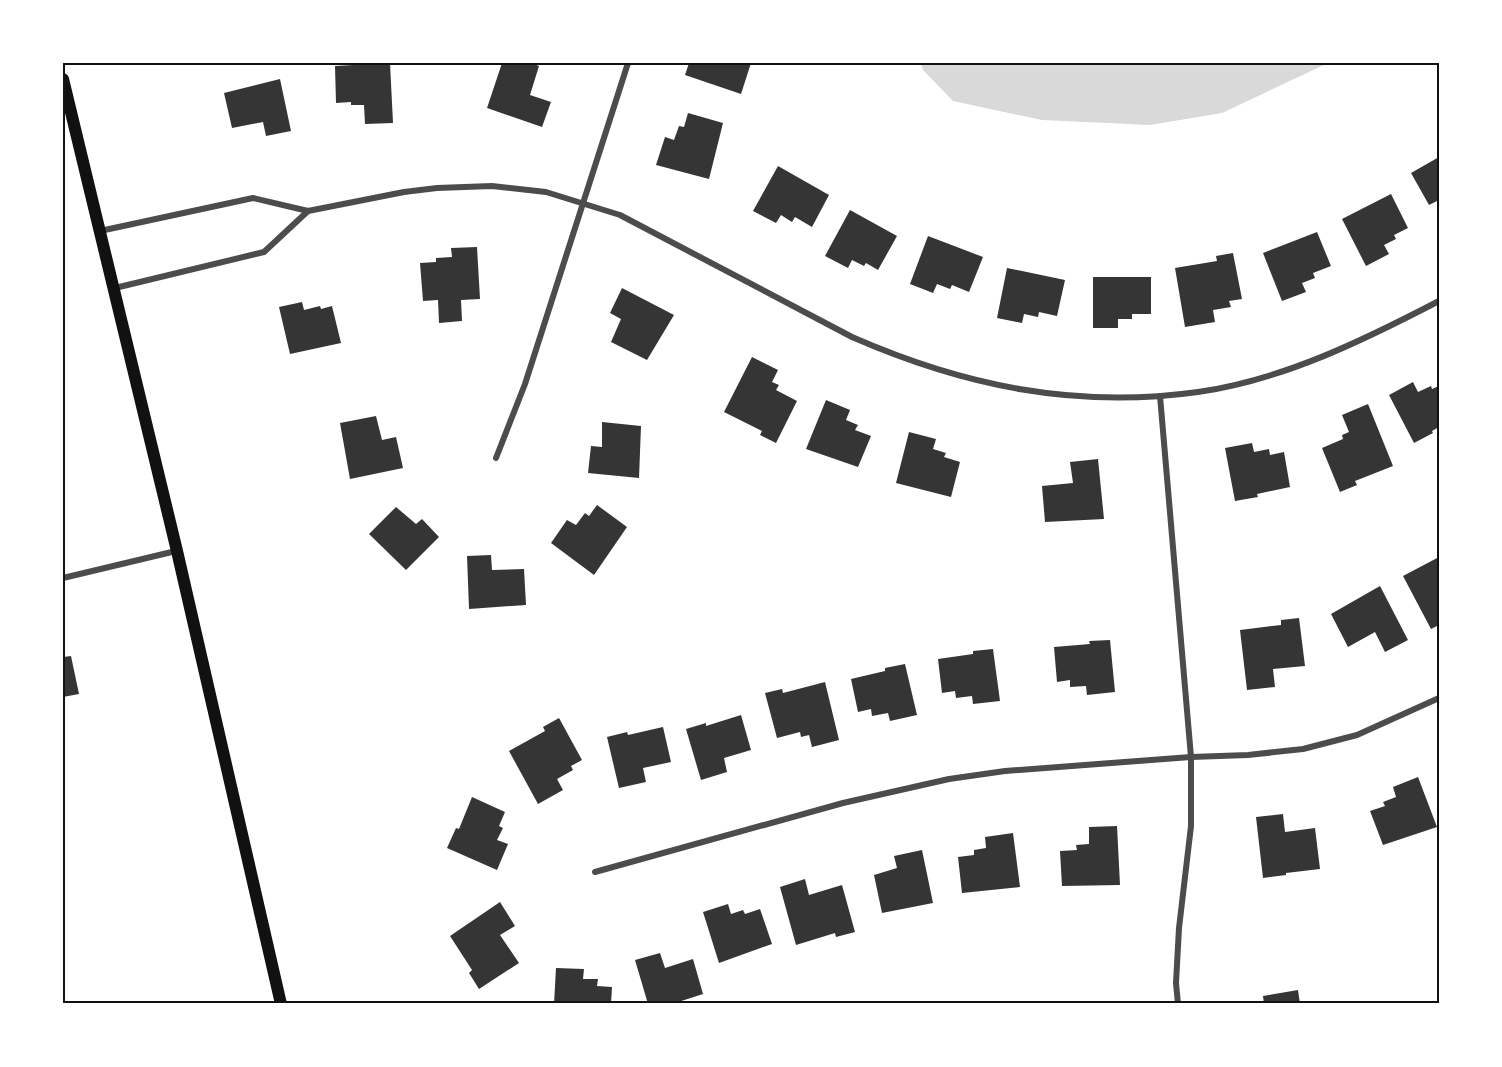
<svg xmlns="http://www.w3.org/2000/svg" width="1502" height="1067" font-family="'Source Serif 4',serif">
	<rect width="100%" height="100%" fill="#fff"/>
	<path fill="#d9d9d9" d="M921,63H1328L1222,113L1150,125L1042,120L953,101L923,70Z"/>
	<g fill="#353535">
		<path d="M390,63L393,123L365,124L364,105H351V102L336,103L335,66Z"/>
		<path d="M502,63H531L539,66L530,95L551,102L542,127L487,108Z"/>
		<path d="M689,63H751L741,94L685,75Z"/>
		<path d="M280,79L291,131L266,136L263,122L232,128L224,93Z"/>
		<path d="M688,113L723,123L709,179L656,165L665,137L674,140L679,126L684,127Z"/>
		<path d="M1439,157V200L1429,205L1411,173Z"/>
		<path d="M778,166L829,195L812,227L795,217L792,222L781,215L776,223L753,211Z"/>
		<path d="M1391,194L1408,228L1394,235L1396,239L1384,245L1389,254L1366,266L1342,219Z"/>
		<path d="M850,210L897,236L878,270L866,263L864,266L852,260L848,268L825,256Z"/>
		<path d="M1317,232L1331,266L1313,273L1315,278L1302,283L1306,292L1282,301L1263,253Z"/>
		<path d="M928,236L983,257L969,292L952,285L950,289L937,284L933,293L910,284Z"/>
		<path d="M477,247L480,299L461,300L462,321L439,323L438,300L423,301L420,263L436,262V258L452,257L451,248Z"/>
		<path d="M1233,253L1242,299L1229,301L1231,307L1213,310L1215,322L1185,327L1175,268L1217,261L1216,256Z"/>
		<path d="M1007,268L1065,280L1057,316L1039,312L1038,317L1024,314L1022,323L997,318Z"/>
		<path d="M1093,277H1151V314H1132V319H1118V328H1093Z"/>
		<path d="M622,288L674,315L647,360L611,342L621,319L610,313Z"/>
		<path d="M302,302L304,310L320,306L321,309L332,306L341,343L290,354L279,307Z"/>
		<path d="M752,357L778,370L772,382L779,385L776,390L797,401L776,443L760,435L762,431L724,412Z"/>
		<path d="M1413,382L1418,392L1431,386L1432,389L1439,386V427L1432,431L1433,433L1414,443L1389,395Z"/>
		<path d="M826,400L850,410L846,420L858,425L855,430L871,436L858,467L806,449Z"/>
		<path d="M1368,404L1393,466L1355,481L1357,485L1340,492L1322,448L1343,439L1342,435L1349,432L1342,415Z"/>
		<path d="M376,416L382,440L396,437L403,468L350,479L340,423Z"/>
		<path d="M602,422L641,426L639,478L588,473L591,446L602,447Z"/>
		<path d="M909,432L936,439L933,449L946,453L944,457L960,462L951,497L896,483Z"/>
		<path d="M1252,443L1254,452L1269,449L1270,455L1284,452L1290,487L1257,494L1258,497L1235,501L1225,448Z"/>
		<path d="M1098,459L1104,519L1045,522L1042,486L1073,483L1070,462Z"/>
		<path d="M597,505L627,527L594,575L551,543L567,520L576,525L585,513L589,516Z"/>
		<path d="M396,507L416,524L422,519L439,537L406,570L369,534Z"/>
		<path d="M1439,552V625L1431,629L1403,576L1439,557L1437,553Z"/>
		<path d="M491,555L492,570L524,569L526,605L469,609L467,556Z"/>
		<path d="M1380,586L1408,640L1385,652L1375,632L1348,647L1331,614Z"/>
		<path d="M1299,618L1305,666L1273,669L1275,687L1247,690L1240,630L1281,625V620Z"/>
		<path d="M1110,640L1115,692L1087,695L1086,686L1070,687V680L1057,682L1054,647L1090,644L1089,641Z"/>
		<path d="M993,649L1000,701L973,704L972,696L956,698L955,691L942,693L938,659L973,654V651Z"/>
		<path d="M71,656L79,694L63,697V657Z"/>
		<path d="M905,664L917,715L890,721L888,713L872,716L871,709L858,712L851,679L885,671V668Z"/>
		<path d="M825,682L839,740L812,747L809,735L801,737L800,732L777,738L765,693L782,689L783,693Z"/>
		<path d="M741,715L751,750L724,758L727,772L701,780L686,729L706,723V726Z"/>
		<path d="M559,718L582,760L571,766L573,770L557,779L563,790L538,804L509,751L545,731L543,727Z"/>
		<path d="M663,727L671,762L643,768L646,782L619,788L607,737L627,732L628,735Z"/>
		<path d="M1418,777L1437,827L1383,845L1370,811L1385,806L1383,802L1396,797L1393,787Z"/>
		<path d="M472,797L505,812L499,826L503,828L497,840L508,844L497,870L447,848L456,828L459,829Z"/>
		<path d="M1283,814L1285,832L1315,828L1320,869L1286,873V875L1263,878L1256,817Z"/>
		<path d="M1117,826L1120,885L1062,886L1060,851L1077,850L1076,845L1089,844V827Z"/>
		<path d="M1013,833L1020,887L962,893L958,857L974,855V850L986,848L985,837Z"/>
		<path d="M922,850L933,903L882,913L874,875L897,868L894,856Z"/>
		<path d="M805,879L809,895L842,885L855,932L836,937L835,933L796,945L780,887Z"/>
		<path d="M500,902L515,926L500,935L519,963L479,989L469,973L472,970L450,936Z"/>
		<path d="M728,904L731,914L743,910L745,914L760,909L772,944L719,963L703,912Z"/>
		<path d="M660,953L665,968L693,959L703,994L672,1004H648L635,960Z"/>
		<path d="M556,968L584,969L583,979H598L597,986L612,987L611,1004H554Z"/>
		<path d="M1298,990L1300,1004H1264L1263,996Z"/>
	</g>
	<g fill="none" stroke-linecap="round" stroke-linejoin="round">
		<g stroke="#4c4c4c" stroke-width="6">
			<path d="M100,231L253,198L308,211L404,192L437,188L492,186L546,192L620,215L852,337C964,386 1075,409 1198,392C1283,380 1364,340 1439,301"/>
			<path d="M115,288L264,252L308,211"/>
			<path d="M1160,396L1191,757V826L1179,928L1176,983L1178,1004"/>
			<path d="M496,458L525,384L628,63"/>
			<path d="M63,578L176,551"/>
			<path d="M595,872L843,803L949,779L1005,771L1191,757L1248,755L1303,749L1357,735L1439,698"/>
		</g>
		<path stroke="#111" stroke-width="12" d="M63,79L177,551L281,1004"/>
	</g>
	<rect width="1502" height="1067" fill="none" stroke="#ffffff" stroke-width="129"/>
	<rect x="64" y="64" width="1374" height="938" fill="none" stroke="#111" stroke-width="2"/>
</svg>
